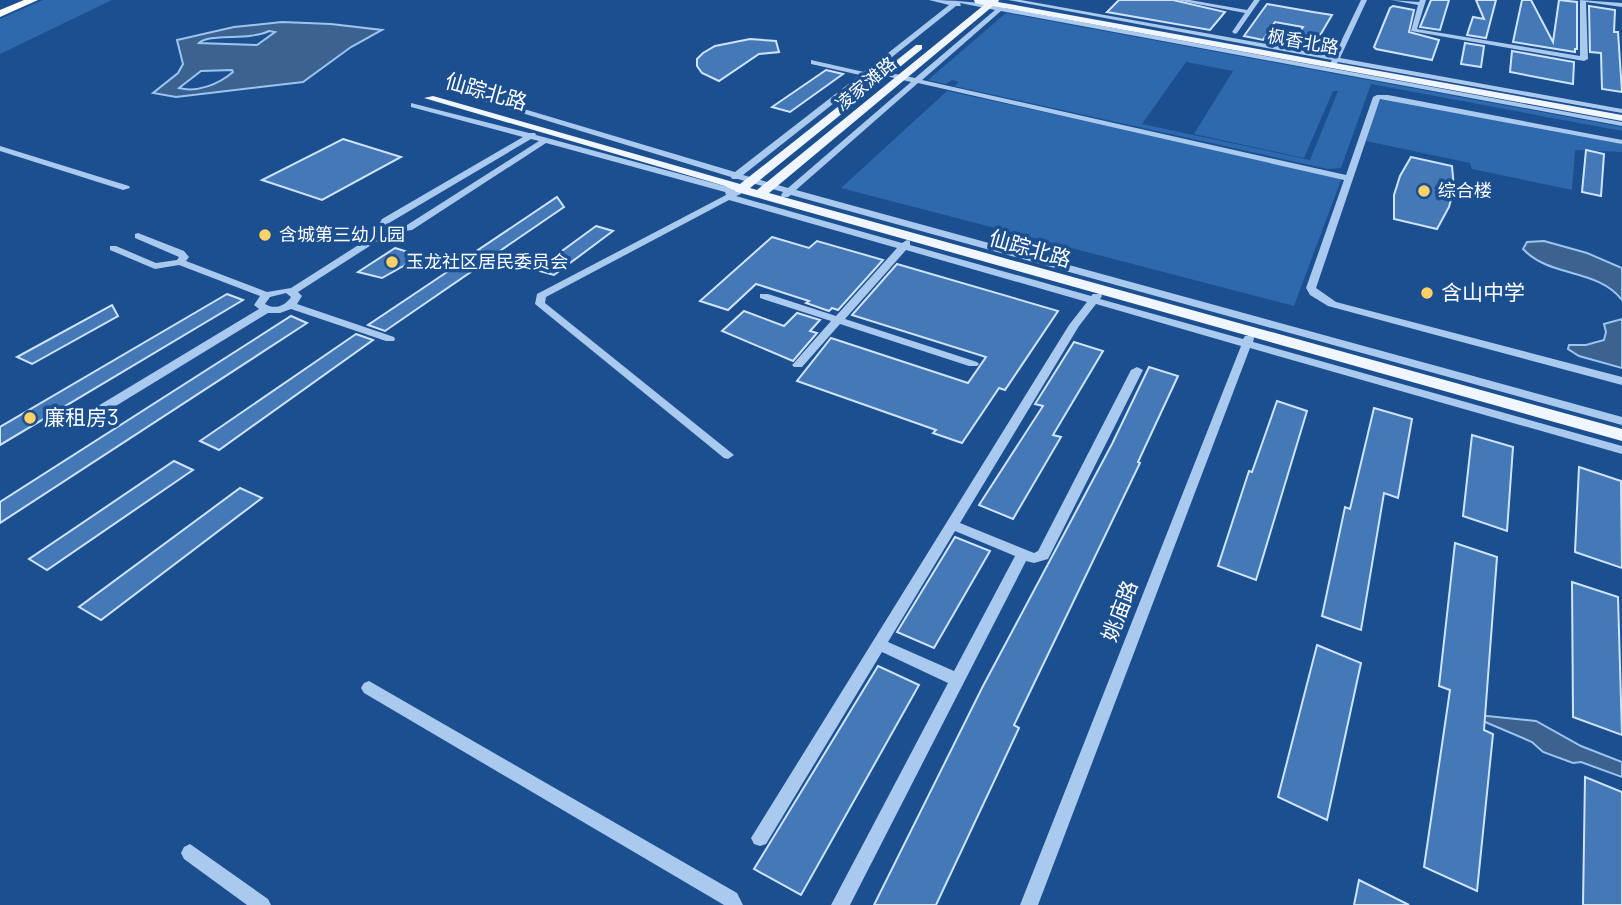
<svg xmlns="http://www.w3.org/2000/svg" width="1622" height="905" font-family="Manrope,'Noto Sans SC',sans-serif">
	<rect width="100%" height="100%" fill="#1b4f8f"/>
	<g fill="#2e69ad" fill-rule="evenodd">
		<path d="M43,0H112L0,54V19Z"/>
		<path d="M1006,13L1622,127V131L1371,84L1341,168L1328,169L954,86L959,82L952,80L946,84L928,80ZM1186,62L1233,71L1194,134L1304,158L1333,91H1338L1310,160L1142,124Z"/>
		<path d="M947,91L1337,176L1341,180L1294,306L841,188Z"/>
		<path d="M1387,98L1622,144V152L1575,150L1572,190L1472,169L1470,163L1366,141L1379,100Z"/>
	</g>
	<g fill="#3c6290" stroke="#9cc4f0" stroke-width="2" fill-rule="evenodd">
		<path d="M282,22L331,24L382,30L351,47L303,82L176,97L153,93L178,73L183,64L177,40L234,27ZM269,31L275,32L257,45L199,43C209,33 249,41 269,31ZM232,70L233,72C219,84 197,93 179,88L201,71Z"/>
		<path d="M1544,241L1587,253L1622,268V300C1597,268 1550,278 1523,249L1527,242Z"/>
		<path d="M1622,319V368L1579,356L1568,349L1569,345H1586L1604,340L1606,332L1604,324Z"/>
		<path d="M1477,715L1536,721L1581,746L1622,762V777L1581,762L1573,763L1543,752L1532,742L1478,719Z"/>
	</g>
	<g fill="#4478b7" stroke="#cfe3fa" stroke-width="2">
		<path d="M1119,0H1173L1225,12L1210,30L1107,12Z"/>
		<path d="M1431,0H1449L1440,30L1420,27Z"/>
		<path d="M1476,0H1496L1486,38L1467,35L1473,17L1484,19Z"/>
		<path d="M1522,0H1531L1553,42L1559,0L1577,2V49H1575V52L1513,42Z"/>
		<path d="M1267,4L1313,12L1332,15L1312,49L1292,45L1303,27L1275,22L1263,40L1244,36Z"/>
		<path d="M1393,6L1414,10L1409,32L1439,40L1432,60L1376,49L1374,47L1390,8Z"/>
		<path d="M1589,6L1615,10L1614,32H1618L1622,92L1602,89L1601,53L1590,52Z"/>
		<path d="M750,39L776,41L779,52L759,54L719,81L702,73L697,66V59L703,53L715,46Z"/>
		<path d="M1465,43L1484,46L1481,67L1461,64Z"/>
		<path d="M1512,51L1574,62L1573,84L1510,72Z"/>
		<path d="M826,70L843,74L790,112L772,107Z"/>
		<path d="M343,139L401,157L322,200L262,180Z"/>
		<path d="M1586,150L1604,154L1601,196L1582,192Z"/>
		<path d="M1411,157L1452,166L1454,188L1449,207L1437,229L1394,219V195L1400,176Z"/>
		<path d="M557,197L564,207L494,255L478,250Z"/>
		<path d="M596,226L613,231L554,275L536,270Z"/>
		<path d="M772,237L809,248L817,241L883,260L838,310L832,308L829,311L806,303L809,301L756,284L728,310L700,301Z"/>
		<path d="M395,248L421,256L382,278L358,272Z"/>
		<path d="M462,262L478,267L385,331L368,325Z"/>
		<path d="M897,264L1058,311L1005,390L999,388L962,443L933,433L936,430L797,381L831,338L968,383L986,357L852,315Z"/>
		<path d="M227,294L243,300L0,445V427Z"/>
		<path d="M112,305L118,316L32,364L17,357Z"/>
		<path d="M744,311L784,326L797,313L820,320L810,331L817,333L793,361L722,331Z"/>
		<path d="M291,316L307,323L0,523V502Z"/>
		<path d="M356,334L373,340L219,450L200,441Z"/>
		<path d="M1074,342L1103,351L1053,435L1061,437L1013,519L979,505L1043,406L1035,404Z"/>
		<path d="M1149,367L1178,376L1138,462L1140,463L1014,725L1019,728L936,905H874L983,686L1112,444Z"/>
		<path d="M1277,401L1307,411L1256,580L1218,566L1249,471L1252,472Z"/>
		<path d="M1374,408L1412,419L1398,498L1384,493L1361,630L1322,616L1345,507L1350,509Z"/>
		<path d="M1472,435L1513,447L1507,531L1463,516Z"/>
		<path d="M174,461L193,470L47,570L29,559Z"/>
		<path d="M1579,467L1621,481L1622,568L1575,552Z"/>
		<path d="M240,488L262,498L101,620L79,607Z"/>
		<path d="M955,537L990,551L934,648L897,632Z"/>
		<path d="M1455,543L1497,557L1484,730L1493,734L1477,891L1424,867L1450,690L1439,686Z"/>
		<path d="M1572,582L1618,597L1622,735L1573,717Z"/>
		<path d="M1317,645L1361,663L1327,820L1278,797Z"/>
		<path d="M878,666L919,685L801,895L754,869Z"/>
		<path d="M1585,777L1622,792V905H1583Z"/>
		<path d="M1359,880L1409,905H1354Z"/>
	</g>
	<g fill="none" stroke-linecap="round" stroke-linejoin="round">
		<g fill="#a9c9ee" fill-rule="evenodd">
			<path d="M929,0C953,0 974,2 999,6L1004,3L1007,5L1005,8L1622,122V126L1001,11L922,80L1346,175L1373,97L1377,95H1388L1622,140V144L1380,99L1316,288L1336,302L1622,377V385L1328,306L1310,295L1306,288L1344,180L918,83L796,190L1622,417V425L791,195L788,197H782L781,195L783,192L738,179H732L731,177L443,89L450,87L735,172L860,75L811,64V60L864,72L949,5ZM960,3L995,10L915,78L886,72L872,73L956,6H961ZM886,76L911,82L788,188L743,175L867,77Z"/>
			<path d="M1008,0H1021L1334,56L1361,0H1367L1340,58L1622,109V113L1338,62L1333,67L1329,65L1332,60Z"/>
			<path d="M1176,0H1190L1247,10L1254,0H1260L1237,33L1235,34L1232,32L1245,13Z"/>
			<path d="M1391,0L1419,2L1420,0H1426L1417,29L1580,56V0L1622,3V7L1586,2L1588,59L1584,61L1411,31L1418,5Z"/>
			<path d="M411,103L529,133H535L536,135L732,188L734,191L741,190V194L736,196L902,243L907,240L910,241V245L1091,296L1093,294H1101L1102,296L1100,299L1243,339L1245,336H1253L1254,338L1253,342L1622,446V454L1250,348L1038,905H1020L1241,346L1096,304L1079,326L960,523L1034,553L1038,551L1131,370L1137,367L1143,370L1048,559L1034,563L1026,561L850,905H831L948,683L882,652L766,844L760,846L754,844L751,838L1069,325L1087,302L906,250L845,319L977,362L979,364L977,366H969L840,324L802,367H794L792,365L794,363L831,321L760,298V294H768L836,316L897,248L729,200L546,297L545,303L734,455L728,459L724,458L535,304L537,294L726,195L725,192L546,143L412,230L390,233L298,292L302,296L297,304L394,337L395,339L394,341H386L291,309L280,313H268L101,415H93L91,412L93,409L259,309L254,305L260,296L179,265L155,269L110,250V246H116L156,263L177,260L179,257L135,238V234L138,233L184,251L189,257L186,261L267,292L291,288L382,230L378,226L382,219L523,137L411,107ZM531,139L539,141L407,225L390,227L388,225L389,223ZM286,293L291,297C285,306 275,310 265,304L270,297ZM955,531L1015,556L954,671L888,642Z"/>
			<path d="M0,146L129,186L130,188L123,190L0,151Z"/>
			<path d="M369,681L737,893L743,905H724L364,693L361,688L364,683Z"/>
			<path d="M190,844L268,899L271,905H247L184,859L181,853L184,847Z"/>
		</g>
		<path fill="#f0f6ff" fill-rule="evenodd" d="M974,0H999L998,2L1622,115V121L993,6L769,193L1622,429V441L737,192L725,186L424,98L433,96L740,184L916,45H922V49L750,188L757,190L984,5L975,3Z"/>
		<path fill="#fff" fill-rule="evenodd" d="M24,0H38L0,17V10Z"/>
	</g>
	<g fill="#ffd166" stroke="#1b4f8f" stroke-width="2.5">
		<circle cx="1424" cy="191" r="7"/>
		<circle cx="265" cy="235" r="7"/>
		<circle cx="392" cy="262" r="7"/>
		<circle cx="1427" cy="293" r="7"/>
		<circle cx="30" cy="418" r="7"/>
	</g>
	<g text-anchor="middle" stroke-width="7" stroke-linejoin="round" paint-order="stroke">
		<g font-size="18" fill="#fff" stroke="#1b4f8f">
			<text transform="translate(1303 42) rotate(10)" y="6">枫香北路</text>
			<text transform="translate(866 84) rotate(-40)" y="6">凌家滩路</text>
		</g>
		<g font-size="18" fill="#fff" stroke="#1b4f8f" text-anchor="start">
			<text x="1438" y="197">综合楼</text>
			<text x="279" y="241">含城第三幼儿园</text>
			<text x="406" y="268">玉龙社区居民委员会</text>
		</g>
		<g font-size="21" fill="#fff" stroke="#1b4f8f">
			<text transform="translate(486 92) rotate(16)" y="7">仙踪北路</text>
			<text transform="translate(1030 249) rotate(16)" y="7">仙踪北路</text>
			<text transform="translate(1120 611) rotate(-69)" y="7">姚庙路</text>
		</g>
		<g font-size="21" fill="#fff" stroke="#1b4f8f" text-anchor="start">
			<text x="1441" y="300">含山中学</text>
			<text x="44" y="425">廉租房3</text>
		</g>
	</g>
</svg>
